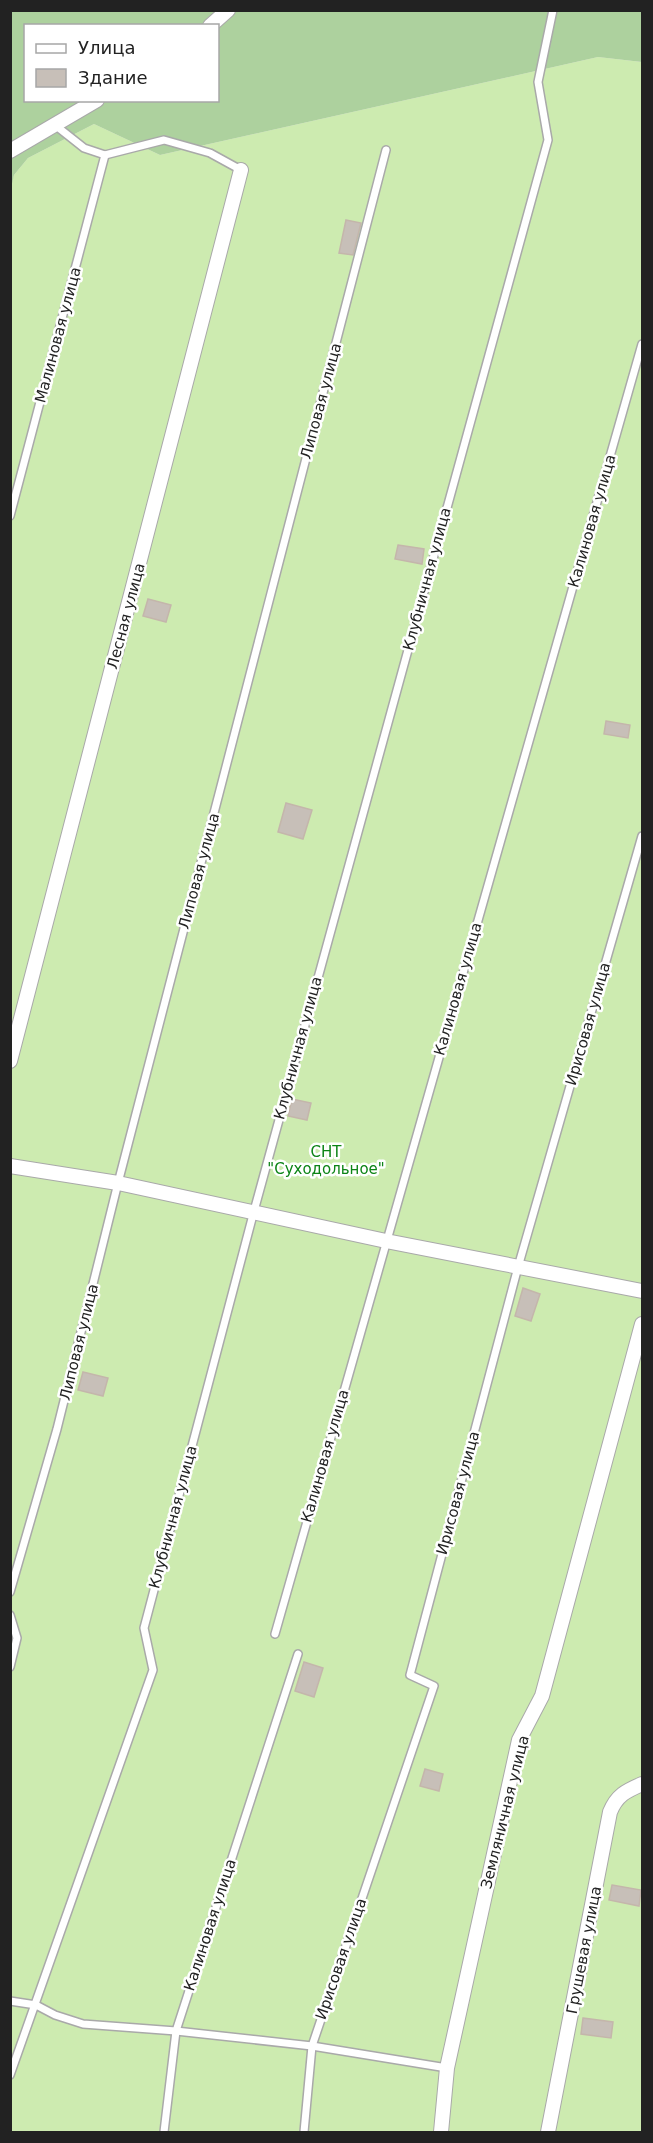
<svg xmlns="http://www.w3.org/2000/svg" width="653" height="2143" font-family="'DejaVu Sans',sans-serif">
	<rect width="100%" height="100%" fill="#f2efe9"/>
	<path fill="#cdebb0" d="M598,57L642,62V2132H11L10,188L14,175L28,158L94,124L160,155Z"/>
	<path fill="#add19e" fill-rule="evenodd" d="M11,11H642V62L598,57L160,155L94,124L28,158L14,175L11,188ZM26,26H218V100H26Z"/>
	<g fill="#c7bfb8" stroke="#c4b6ab" stroke-width="1.5">
		<path d="M346,220L361,223L353,255L339,253Z"/>
		<path d="M398,545L424,549L422,564L395,559Z"/>
		<path d="M148,599L171,605L166,622L143,616Z"/>
		<path d="M606,721L630,725L628,738L604,734Z"/>
		<path d="M286,803L312,810L303,839L278,832Z"/>
		<path d="M292,1099L311,1103L307,1120L288,1116Z"/>
		<path d="M523,1288L540,1294L531,1321L515,1316Z"/>
		<path d="M83,1372L108,1378L103,1396L78,1390Z"/>
		<path d="M304,1662L323,1668L314,1697L295,1691Z"/>
		<path d="M425,1769L443,1774L439,1791L420,1786Z"/>
		<path d="M612,1885L641,1890L639,1906L609,1900Z"/>
		<path d="M583,2018L613,2022L611,2038L581,2034Z"/>
	</g>
	<g fill="none" stroke-linecap="round" stroke-linejoin="round">
		<defs>
			<g id="service">
				<path d="M55,125L84,148L105,155L164,140L210,153L241,170"/>
				<path d="M10,516L105,155"/>
				<path d="M10,1592L57,1429L118,1183L386,150"/>
				<path d="M10,1615L17,1638L10,1667"/>
				<path d="M275,1634L642,344"/>
				<path d="M10,2001L36,2005L55,2015L83,2024L176,2031L312,2046L447,2068"/>
				<path d="M10,2075L153,1670L144,1628L254,1211L548,140L538,82L553,10"/>
				<path d="M164,2132L176,2031L298,1654"/>
				<path d="M304,2132L312,2046L434,1686L410,1675L518,1267L642,836"/>
			</g>
			<g id="minor">
				<path d="M210,26L228,10"/>
				<path d="M10,151L97,100"/>
				<path d="M10,1061L241,170"/>
				<path d="M10,1166L118,1183L386,1241L642,1291"/>
				<path d="M441,2132L447,2068L519,1740L542,1696L642,1324"/>
				<path d="M548,2132L610,1812C617,1795 626,1791 642,1784"/>
			</g>
		</defs>
		<use href="#service" stroke="#a9a9a9" stroke-width="10"/>
		<use href="#minor" stroke="#a9a9a9" stroke-width="16"/>
		<use href="#service" stroke="#fff" stroke-width="7"/>
		<use href="#minor" stroke="#fff" stroke-width="14"/>
	</g>
	<g text-anchor="middle" stroke-width="5" stroke-linejoin="round" paint-order="stroke">
		<g font-size="15" fill="#222" stroke="#fff">
			<text transform="translate(58 335) rotate(-75)" y="5">Малиновая улица</text>
			<text transform="translate(321 401) rotate(-75)" y="5">Липовая улица</text>
			<text transform="translate(592 521) rotate(-74)" y="5">Калиновая улица</text>
			<text transform="translate(427 579) rotate(-75)" y="5">Клубничная улица</text>
			<text transform="translate(126 616) rotate(-75)" y="5">Лесная улица</text>
			<text transform="translate(199 871) rotate(-75)" y="5">Липовая улица</text>
			<text transform="translate(458 989) rotate(-74)" y="5">Калиновая улица</text>
			<text transform="translate(588 1024) rotate(-74)" y="5">Ирисовая улица</text>
			<text transform="translate(298 1048) rotate(-75)" y="5">Клубничная улица</text>
			<text transform="translate(79 1342) rotate(-76)" y="5">Липовая улица</text>
			<text transform="translate(325 1456) rotate(-74)" y="5">Калиновая улица</text>
			<text transform="translate(458 1493) rotate(-75)" y="5">Ирисовая улица</text>
			<text transform="translate(173 1517) rotate(-75)" y="5">Клубничная улица</text>
			<text transform="translate(505 1812) rotate(-76)" y="5">Земляничная улица</text>
			<text transform="translate(210 1925) rotate(-72)" y="5">Калиновая улица</text>
			<text transform="translate(584 1950) rotate(-79)" y="5">Грушевая улица</text>
			<text transform="translate(341 1959) rotate(-71)" y="5">Ирисовая улица</text>
		</g>
		<g font-size="15" fill="#0c8416" stroke="#fff">
			<text x="326" y="1157">СНТ<tspan x="326" dy="17">"Суходольное"</tspan></text>
		</g>
	</g>
	<rect width="653" height="2143" fill="none" stroke="#222222" stroke-width="24"/>
	<rect x="24" y="24" width="195" height="78" fill="#ffffff" stroke="#a7a7a7" stroke-width="1.5"/>
	<rect x="36" y="44" width="30" height="9" fill="#ffffff" stroke="#a7a7a7" stroke-width="1.5"/>
	<text x="78" y="54" font-size="18" fill="#222222">Улица</text>
	<rect x="36" y="69" width="30" height="18" fill="#c7bfb8" stroke="#a7a7a7" stroke-width="1.5"/>
	<text x="78" y="84" font-size="18" fill="#222222">Здание</text>
</svg>
